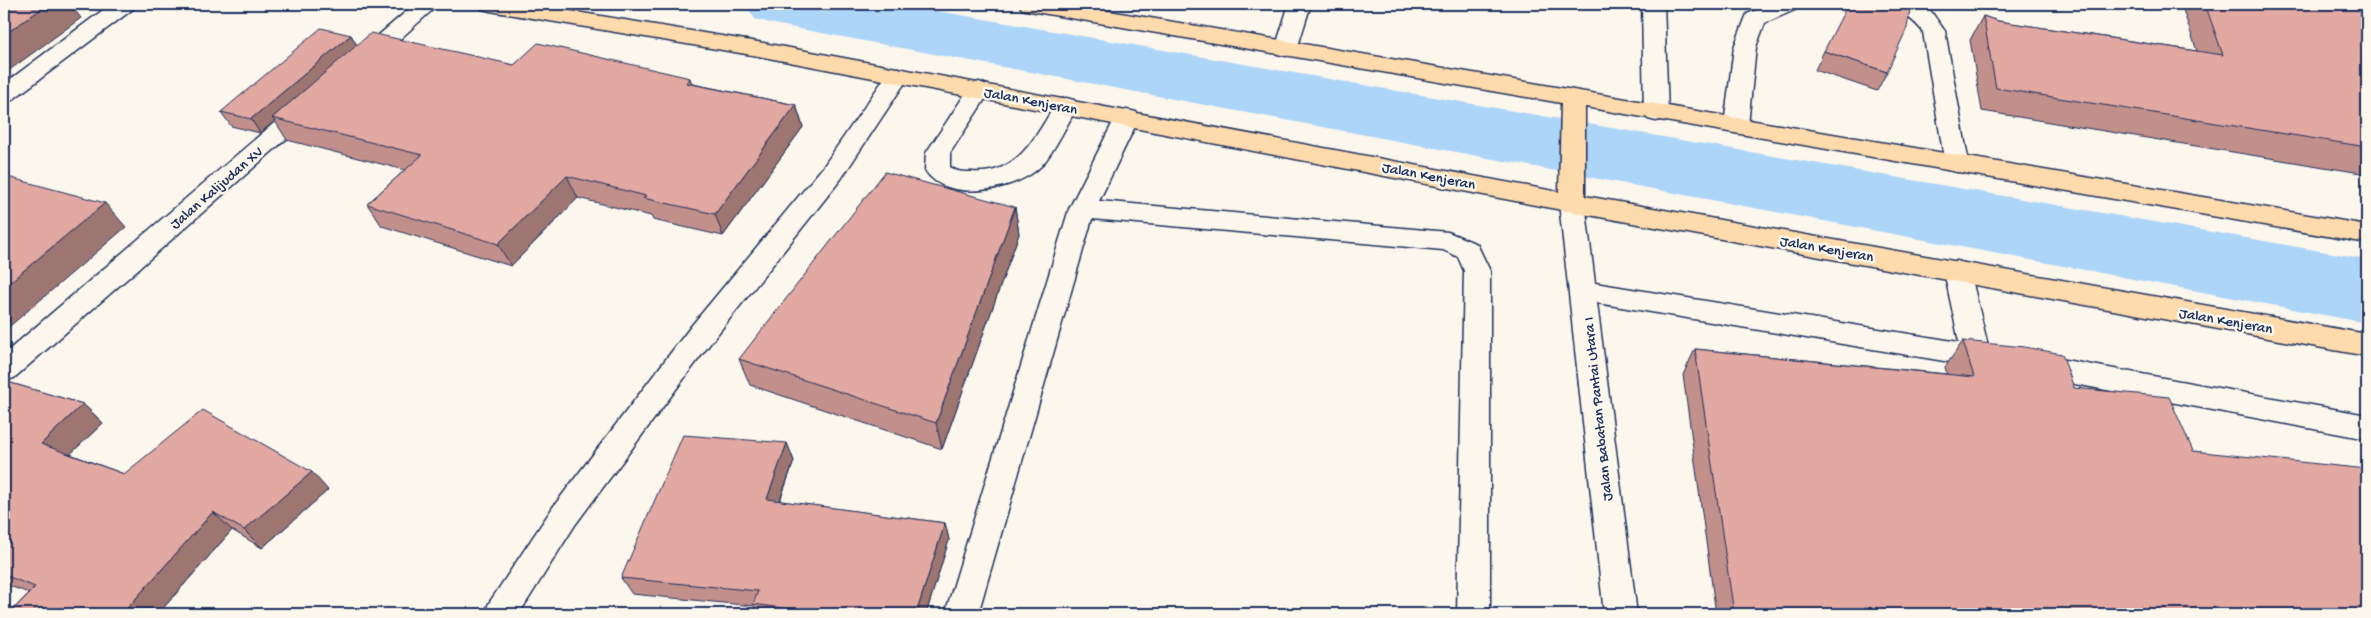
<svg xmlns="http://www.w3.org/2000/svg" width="2371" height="618" font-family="'Gochi Hand',sans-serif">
	<rect width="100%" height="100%" fill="#fbf7ec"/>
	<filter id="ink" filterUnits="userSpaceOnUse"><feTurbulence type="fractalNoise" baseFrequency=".02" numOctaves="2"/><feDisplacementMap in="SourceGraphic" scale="10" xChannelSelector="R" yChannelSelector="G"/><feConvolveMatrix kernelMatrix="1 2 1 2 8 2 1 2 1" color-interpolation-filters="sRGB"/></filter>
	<g filter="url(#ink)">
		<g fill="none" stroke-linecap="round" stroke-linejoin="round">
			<path fill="#add5f8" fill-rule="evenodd" d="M745,4H897L2367,259V323L779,25L755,19Z"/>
			<defs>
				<g id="minor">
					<path d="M111,4H136L133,9L12,100L4,103V84Z"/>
					<path d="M415,4H439L369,67L361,69L353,67L349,62L353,57Z"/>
					<path d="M1289,4H1311L1297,49L1294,54L1286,56L1278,54L1275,49Z"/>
					<path d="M1642,4H1664L1668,113L1664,119L1656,121L1648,119L1644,113Z"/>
					<path d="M1771,4H1800L1797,9L1765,23L1756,47L1748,125L1745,131L1736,133L1727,131L1724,125L1734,47L1747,14Z"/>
					<path d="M1894,4H1920L1930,10L1945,31L1969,164L1966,170L1957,172L1948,170L1945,164L1923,32C1914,19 1901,14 1894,4Z"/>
					<path d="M898,68L906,70L910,75L841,179L712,341L575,525L519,614H485L489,603L553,507L692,325L823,167L890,70Z"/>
					<path d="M979,82L987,85L991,90L950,153V167C956,172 963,172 972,172C1019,176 1036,135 1058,100L1066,98L1074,100L1078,106C1068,122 1054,152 1042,165C1018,191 945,204 925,170L926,153L971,85Z"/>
					<path d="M309,98L317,100L321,106L317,112L14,378L4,381V354L301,100Z"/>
					<path d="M1127,110L1136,112L1139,118L1099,201L1448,232L1477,244L1490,271V614H1457L1464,271L1458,257L1443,250L1092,219L978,614H945L1069,209L1115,118L1118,112Z"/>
					<path d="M1572,194L1581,197L1585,203L1595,283L1959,342L1944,271L1948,264L1957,261L1966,264L1970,271L1988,346L2002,350L2006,358L2002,366L1992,369L1597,303L1637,614H1604L1559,203L1563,197Z"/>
					<path d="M2032,354L2367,415V439L2032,376L2022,373L2018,365L2022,357Z"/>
				</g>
				<path id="major" d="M479,4H528L758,42L1559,192L1561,103L1030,11L1022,9L1019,4H1068L2367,225V243L1585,107V196L2367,334V356L1572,212L758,56L490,11L482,9Z"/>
			</defs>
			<use href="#minor" stroke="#1b2f5e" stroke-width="3"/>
			<use href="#major" stroke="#1b2f5e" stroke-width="3"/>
			<use href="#minor" fill="#fbf7ec" fill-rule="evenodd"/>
			<use href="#major" fill="#fedbac" fill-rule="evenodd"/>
		</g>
		<g fill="#c2908b" stroke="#1b2f5e">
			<path d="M2181,4H2367V174L1982,111L1970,40L1983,16L1998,21L2197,51Z"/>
			<path d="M351,35L357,45L514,65L693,84L796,105L803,127L723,236L653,220L651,216L578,198L511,266L382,226L367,204L405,170L287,140L275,121L260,133L231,126L221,112Z"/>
			<path d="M1824,51L1887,72L1877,91L1815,70Z"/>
			<path d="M1015,207L1019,234L942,449L750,385L739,359Z"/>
			<path d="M1963,341L2074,388L2193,451L2367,614H1716L1683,375L1695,349L1947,374L1945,367Z"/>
			<path d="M4,381L83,404L103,423L70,454L124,474L328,490L262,548L232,530L158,614H9L29,593L4,584Z"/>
			<path d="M787,443L794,461L780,501L945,523L949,540L926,614H758L754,606L632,594L621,578Z"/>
		</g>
		<g fill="#9e7671" stroke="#1b2f5e">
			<path d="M48,4H70L81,18L4,74V35Z"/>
			<path d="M351,35L359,49L272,118L275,121L260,133L251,119Z"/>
			<path d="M690,78L698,100L686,83Z"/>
			<path d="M796,105L803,127L723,236L715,214Z"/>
			<path d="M567,176L578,198L511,266L498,244Z"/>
			<path d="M105,203L126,227L4,331V287Z"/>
			<path d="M1015,207L1019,234L942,449L936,423Z"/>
			<path d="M83,404L103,423L62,462L41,444Z"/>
			<path d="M787,443L794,461L774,516L767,499Z"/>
			<path d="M312,472L328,490L262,548L244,530Z"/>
			<path d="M213,512L232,530L158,614H122Z"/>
			<path d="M945,523L949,540L926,614H916Z"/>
		</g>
		<g fill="#e2a8a2" stroke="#1b2f5e">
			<path d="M4,4H48L4,35Z"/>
			<path d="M1848,4H1911L1907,28L1887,72L1824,51Z"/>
			<path d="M2205,4H2367V147L1996,88L1983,16L1998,21L2223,55Z"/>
			<path d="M321,28L351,35L251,119L221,112Z"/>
			<path d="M371,33L514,65L538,43L690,78L686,83L796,105L715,214L643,198L646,196L567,176L498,244L367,204L422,155L272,118Z"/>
			<path d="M885,172L1015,207L936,423L739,359Z"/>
			<path d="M4,176L105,203L4,287Z"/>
			<path d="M1963,341L2024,347L2062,354L2074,388L2169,397L2193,451L2367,469V614H1734L1695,349L1974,377Z"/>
			<path d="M4,381L83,404L41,444L124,474L203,410L312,472L244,530L213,512L122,614H9L35,587L4,575Z"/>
			<path d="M683,435L787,443L767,499L945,523L916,614H824L753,604L758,591L621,578Z"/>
		</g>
	</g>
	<g text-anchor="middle" stroke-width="5" stroke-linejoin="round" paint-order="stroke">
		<g font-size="15" fill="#1b2f5e" stroke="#fbf7ec">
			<text transform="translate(1031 100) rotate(11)" y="5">Jalan Kenjeran</text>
			<text transform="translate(1429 175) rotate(11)" y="5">Jalan Kenjeran</text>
			<text transform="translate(216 187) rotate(-41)" y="5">Jalan Kalijudan XV</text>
			<text transform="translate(1827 248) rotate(10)" y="5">Jalan Kenjeran</text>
			<text transform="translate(2226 320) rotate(10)" y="5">Jalan Kenjeran</text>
			<text transform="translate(1597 409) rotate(-96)" y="5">Jalan Babatan Pantai Utara I</text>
		</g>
	</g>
	<rect width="2371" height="618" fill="none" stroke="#fbf7ec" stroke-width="20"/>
	<rect x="10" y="10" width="2351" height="598" fill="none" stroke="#1b2f5e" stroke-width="2" filter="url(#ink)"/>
</svg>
